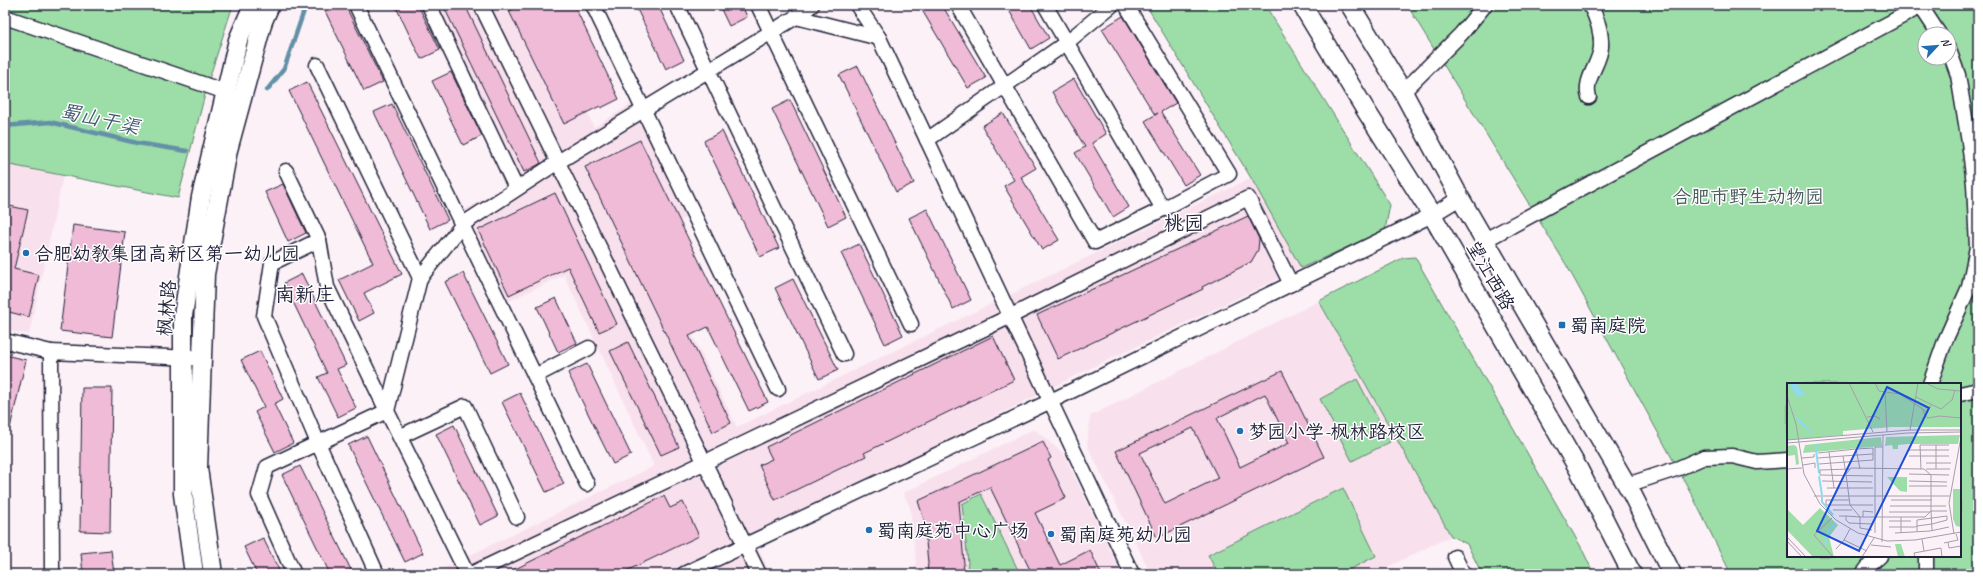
<svg xmlns="http://www.w3.org/2000/svg" width="1983" height="579" font-family="Caveat,'LXGW WenKai TC',sans-serif">
	<rect width="100%" height="100%" fill="#fcf1f7"/>
	<filter id="ink" filterUnits="userSpaceOnUse"><feTurbulence type="fractalNoise" baseFrequency=".025" numOctaves="2"/><feDisplacementMap in="SourceGraphic" scale="8" xChannelSelector="R" yChannelSelector="G"/><feConvolveMatrix kernelMatrix="1 2 1 2 8 2 1 2 1" color-interpolation-filters="sRGB"/></filter>
	<g filter="url(#ink)">
		<g fill="#f8e1ed">
			<path d="M436,5H536L594,127L633,103L689,216L646,239L737,427L1251,178L1301,268L1083,372L888,470L752,534L770,574H431L654,466L564,275L507,302L463,211L518,178Z"/>
			<path d="M5,164L63,176L29,335L5,330Z"/>
			<path d="M1319,301L1451,536L1373,574H1151L1087,445L1090,416Z"/>
			<path d="M1034,429L1064,454L1121,574H1020L981,494L966,574H913L916,562L910,507L903,493Z"/>
		</g>
		<g fill="#9ddda7" stroke="#608071" fill-rule="evenodd">
			<path d="M5,5H233L209,79L178,198L5,164Z"/>
			<path d="M1146,5H1265L1390,205L1385,230L1301,268L1251,178Z"/>
			<path d="M1407,5H1978V574H1731L1691,493L1567,266ZM1925,34H1949V58H1925ZM1788,384H1960V556H1788Z"/>
			<path d="M1415,257L1581,547L1594,574H1482L1467,544L1451,536L1319,301L1403,258Z"/>
			<path d="M1357,379L1390,442L1352,461L1320,399Z"/>
			<path d="M1343,488L1376,556L1341,574H1218L1208,555Z"/>
			<path d="M981,494L1020,574H966L968,563L962,504Z"/>
		</g>
		<g fill="none" stroke-linecap="round" stroke-linejoin="round">
			<g stroke="#6390a6" stroke-width="4.5">
				<path d="M267,90L284,69L306,5"/>
				<path d="M5,126L50,122L137,143L187,151"/>
			</g>
		</g>
		<g fill="#efbbd6" stroke="#22223b" fill-rule="evenodd">
			<path d="M322,5H345L383,82L364,91Z"/>
			<path d="M395,5H418L440,50L421,59Z"/>
			<path d="M443,5H465L541,163L536,166L524,172Z"/>
			<path d="M522,5H574L619,99L601,108L600,106L564,124L509,11Z"/>
			<path d="M635,5H658L684,60L666,69Z"/>
			<path d="M719,5H742L747,17L729,26Z"/>
			<path d="M919,5H942L986,78L968,88Z"/>
			<path d="M1006,5H1030L1049,38L1031,49Z"/>
			<path d="M1123,16L1176,103L1161,112L1200,175L1184,185L1145,121L1158,113L1155,115L1102,29Z"/>
			<path d="M858,66L914,183L896,192L839,75Z"/>
			<path d="M451,72L482,136L463,145L432,81Z"/>
			<path d="M1074,79L1106,134L1092,143L1129,207L1113,217L1075,153L1085,147L1052,92Z"/>
			<path d="M307,82L402,274L364,293L374,313L359,321L339,280L373,263L289,91Z"/>
			<path d="M790,100L846,217L828,226L772,109Z"/>
			<path d="M392,104L448,220L430,229L374,112Z"/>
			<path d="M1003,113L1036,168L1021,177L1059,240L1042,250L1004,186L1014,180L982,126Z"/>
			<path d="M722,131L779,248L760,257L704,141Z"/>
			<path d="M640,140L768,402L749,411L708,327L689,336L731,423L713,432L585,167Z"/>
			<path d="M283,184L306,233L288,242L265,192Z"/>
			<path d="M555,193L617,324L599,332L568,267L509,295L478,230Z"/>
			<path d="M5,205L28,210L14,269L39,275L29,317L5,311Z"/>
			<path d="M927,209L971,300L953,309L909,218Z"/>
			<path d="M1248,216L1259,239L1258,250L1251,262L1202,287L1203,289L1058,359L1037,315Z"/>
			<path d="M73,225L125,232L112,337L60,331Z"/>
			<path d="M859,244L903,335L885,344L841,253Z"/>
			<path d="M463,273L508,364L490,373L445,282Z"/>
			<path d="M302,274L346,365L337,369L356,408L338,417L318,377L327,373L284,283Z"/>
			<path d="M793,279L838,370L819,379L775,288Z"/>
			<path d="M556,298L577,343L558,352L537,307Z"/>
			<path d="M993,336L1014,380L864,453L866,456L775,500L759,465L772,459L766,447Z"/>
			<path d="M628,342L679,447L661,455L610,351Z"/>
			<path d="M260,351L283,399L274,404L293,443L275,452L255,412L264,407L241,360Z"/>
			<path d="M5,355L26,360L10,428H5Z"/>
			<path d="M587,364L631,455L613,464L568,373Z"/>
			<path d="M1282,371L1324,457L1157,538L1116,451ZM1265,394L1289,443L1240,467L1217,418ZM1193,428L1218,478L1165,504L1140,453Z"/>
			<path d="M82,388H112L110,532L80,531Z"/>
			<path d="M520,393L564,484L546,492L502,402Z"/>
			<path d="M454,425L498,516L480,525L436,434Z"/>
			<path d="M367,436L423,553L405,562L348,445Z"/>
			<path d="M1043,442L1051,458L1048,460L1066,498L1035,513L1060,565L1090,550L1101,574H1032L990,487L959,502L964,564L962,574H927L928,563L924,520L918,501Z"/>
			<path d="M300,466L353,574H330L282,475Z"/>
			<path d="M664,496L670,508L683,502L699,536L620,574H505Z"/>
			<path d="M263,538L281,574H257L244,547Z"/>
			<path d="M111,550L114,574H83L81,553Z"/>
		</g>
		<g fill="none" stroke-linecap="round" stroke-linejoin="round">
			<defs>
				<g id="minor">
					<path d="M356,5L587,484"/>
					<path d="M429,5L516,188"/>
					<path d="M481,5L759,574"/>
					<path d="M593,5L778,389"/>
					<path d="M677,5L844,354"/>
					<path d="M758,5L911,324"/>
					<path d="M857,5L879,38"/>
					<path d="M958,5L1095,242L1163,209L1229,174L1126,5"/>
					<path d="M1045,5L1163,209"/>
					<path d="M1920,5L1939,34"/>
					<path d="M5,17L226,92"/>
					<path d="M796,17L812,5"/>
					<path d="M317,65L420,278"/>
					<path d="M1403,92L1461,34L1485,5"/>
					<path d="M1589,97C1583,80 1600,64 1601,47C1602,31 1597,18 1590,5"/>
					<path d="M927,140L1066,43L1112,5"/>
					<path d="M286,171L319,240L272,263L264,316L318,443L377,574"/>
					<path d="M1485,240L1921,6"/>
					<path d="M5,341L51,352"/>
					<path d="M535,376L589,348"/>
					<path d="M1930,384L1945,341L1969,287L1977,247L1974,184L1969,142L1958,75L1949,50"/>
					<path d="M1960,394L1978,390"/>
					<path d="M401,436L465,406L517,517"/>
					<path d="M1627,485L1679,468L1704,457L1732,456L1757,462L1788,460"/>
					<path d="M1926,556V574"/>
					<path d="M1455,557L1463,574"/>
					<path d="M52,574L51,352L193,358"/>
					<path d="M294,574L259,495L267,467L387,411L327,287L319,240"/>
					<path d="M467,574L387,411L420,278L463,224L558,162L796,17L879,38L1132,574"/>
					<path d="M471,574L1011,316L1248,198L1291,284"/>
					<path d="M684,574L1053,400L1432,215L1460,198"/>
					<path d="M1863,574L1869,566L1880,556"/>
				</g>
				<g id="major">
					<path d="M1302,5L1365,109L1432,215L1579,470L1632,574"/>
					<path d="M1350,5L1403,92L1460,198L1631,492L1672,574"/>
					<path d="M194,574L183,494V316L201,197L238,40L253,5"/>
					<path d="M213,574L198,468L205,274L228,150L263,21L270,5"/>
				</g>
			</defs>
			<use href="#minor" stroke="#22223b" stroke-width="17"/>
			<use href="#major" stroke="#22223b" stroke-width="21"/>
			<use href="#minor" stroke="#fff" stroke-width="14"/>
			<use href="#major" stroke="#fff" stroke-width="18"/>
		</g>
	</g>
	<g fill="#1f6fb2" stroke="#fff" stroke-width="1.5">
		<circle cx="26" cy="253" r="4"/>
		<rect x="1558" y="321" width="8" height="8" rx="2"/>
		<circle cx="1240" cy="431" r="4"/>
		<circle cx="869" cy="530" r="4"/>
		<circle cx="1051" cy="534" r="4"/>
	</g>
	<g text-anchor="middle" stroke-width="3" stroke-linejoin="round" paint-order="stroke">
		<g font-size="19" fill="#475a5b" stroke="#fff">
			<text x="1748" y="203">合肥市野生动物园</text>
		</g>
		<g font-size="19" fill="#22223b" stroke="#fff" text-anchor="start">
			<text x="34" y="260">合肥幼教集团高新区第一幼儿园</text>
			<text x="1570" y="332">蜀南庭院</text>
			<text x="1248" y="438">梦园小学-枫林路校区</text>
			<text x="877" y="537">蜀南庭苑中心广场</text>
			<text x="1059" y="541">蜀南庭苑幼儿园</text>
		</g>
		<g font-size="19" fill="#22223b" stroke="#fff">
			<text transform="translate(1491 275) rotate(60)" y="7">望江西路</text>
			<text transform="translate(166 308) rotate(-85)" y="7">枫林路</text>
		</g>
		<g font-size="20" font-style="italic" fill="#425971" stroke="#fff">
			<text transform="translate(100 119) rotate(13)" y="7">蜀山干渠</text>
		</g>
		<g font-size="20" fill="#22223b" stroke="#fff">
			<text x="1184" y="230">桃园</text>
			<text x="305" y="301">南新庄</text>
		</g>
	</g>
	<g transform="translate(1787 383)">
		<rect width="174" height="174" fill="#fcf1f7"/>
		<path d="M0,0H174V44H105L56,48V52L0,57ZM173,52L171,61H121L111,62V66H106L105,62L98,63L99,54ZM94,54L95,63L16,70L18,62ZM7,62L10,64L12,81L9,82L8,72L0,73V63ZM100,94H120V109L113,108ZM166,106H174V144L169,143L166,136ZM33,125L51,142L42,154L47,174H26L0,147V126L16,142ZM108,161H114L118,174H111Z" fill="#9ddda7"/>
		<path d="M2,0H10L13,7L19,9L11,15Z" fill="#8edaee"/>
		<path fill="none" stroke="#8edaee" stroke-width="2" d="M10,35L25,51M31,61L29,67L32,90M32,93L35,112M35,114V119L46,132M38,163L41,149L48,140"/>
		<path fill="none" stroke="#a59eac" stroke-width="1" d="M62,0L86,49M88,0L92,8L113,11L140,29L144,22M139,0L151,6L174,8M98,9L100,49M0,13L9,41L17,91L33,121L49,137L71,150L100,158L128,157L174,149M129,14L154,26L165,17L168,7M136,27L138,33L141,35L152,33L174,35M80,34L88,33L93,36M123,47L131,0M0,57L123,47H174M0,60L120,50L174,49M149,62V86M122,67H162M42,69L47,105M31,70L69,66L73,86M56,73L86,71M122,73H162M15,75L27,74V71M31,75L56,73L59,91M139,80H164M32,81L86,77V65L69,66M16,82L28,80V85M64,85L137,86L144,92V128L138,134H73L63,122L59,91ZM0,86L15,85M63,86L33,87V92L86,93M134,86L133,62H162M139,86H163M122,91L162,92M35,98L85,99M122,98L160,99M122,103H160M40,105H86M27,113H163M62,117H39V122H86M104,117H145M103,123H159M46,127H65M102,129H143M52,133H59V137L62,140L85,141M59,133L73,134V145L85,147M76,134V128L86,129M45,135L27,152L46,174M102,138H124M102,144H128L130,143L145,141L160,137V133L130,137V148M63,146L57,157L80,168M145,147L144,128H160M88,150V64H96M108,150L143,148L162,144M114,150V134M167,151L162,120L174,54M0,154L19,174M135,156L137,168M0,158L15,174M95,159L96,52M161,159L162,165L174,163M157,160L171,157L169,151M84,162L104,164M49,166L57,157M75,174L87,155M128,174L127,170L154,165L155,174"/>
		<path fill="#1d4ed8" fill-opacity="0.15" stroke="#1d4ed8" stroke-width="2" d="M100,4L142,25L72,168L30,148Z"/>
		<rect width="174" height="174" fill="none" stroke="#22223b" stroke-width="2"/>
	</g>
	<rect width="1983" height="579" fill="none" stroke="#fff" stroke-width="20"/>
	<rect x="10" y="10" width="1963" height="559" fill="none" stroke="#22223b" stroke-width="1.5" filter="url(#ink)"/>
	<g transform="translate(1937 46) rotate(64)"><circle r="19" fill="#ffffff" stroke="#a7a7b1"/>
	<path d="M0-3L7 15L0 10L-7 15Z" fill="#1f6fb2"/>
	<text y="-6" font-size="11" font-weight="bold" text-anchor="middle" fill="#22223b">N</text>
	</g>
</svg>
